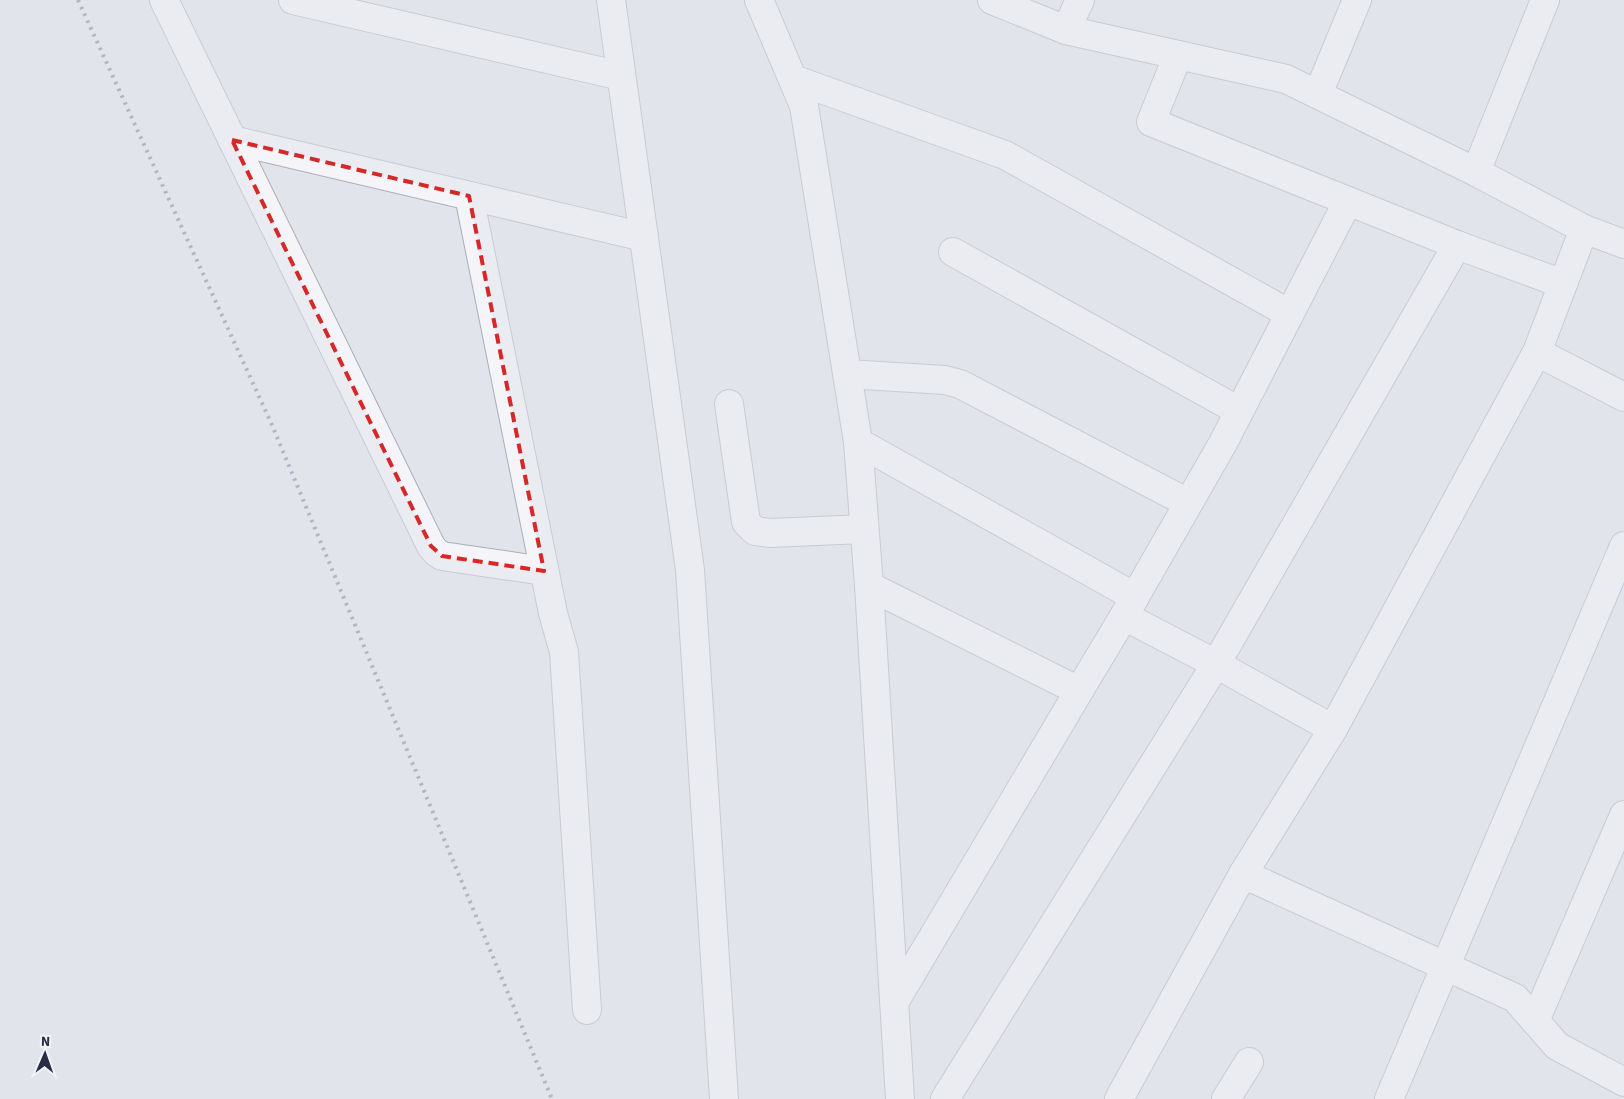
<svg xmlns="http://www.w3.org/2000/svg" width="1624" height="1099" font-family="'Source Sans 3',sans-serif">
	<rect width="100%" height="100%" fill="#e1e4eb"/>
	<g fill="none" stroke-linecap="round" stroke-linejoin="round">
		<defs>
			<g id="street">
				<path d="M164,0L431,546L436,552L442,556L544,571"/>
				<path d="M293,0L621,76"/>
				<path d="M611,0L690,570L724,1099"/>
				<path d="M759,0L804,106L858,442L869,586L900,1099"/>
				<path d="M992,0L1066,30L1080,0"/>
				<path d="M1066,30L1286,79L1476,172L1584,229L1537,352"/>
				<path d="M793,79L1005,155L1288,313"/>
				<path d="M1318,94L1357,0"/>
				<path d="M232,140L644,237"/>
				<path d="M1476,172L1545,0"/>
				<path d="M469,196L553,613L564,652L587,1010"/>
				<path d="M1348,201L1457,245L1563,284"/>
				<path d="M1584,229L1624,244"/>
				<path d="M953,252L1239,411"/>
				<path d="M847,374L945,380L960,384L1188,503"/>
				<path d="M729,404L746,522L755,531L770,533L864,529"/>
				<path d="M858,442L1135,597"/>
				<path d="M869,586L1079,691L1124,616L1216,664L1457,245"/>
				<path d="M1124,616L1223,443L1348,201L1151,122L1178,55"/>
				<path d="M1243,874L1515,998L1557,1046L1624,1082"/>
				<path d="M895,1001L1079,691"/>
				<path d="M1535,1021L1624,815"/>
				<path d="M945,1099L1216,664L1333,729"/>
				<path d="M1119,1099L1243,874L1333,729L1537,352L1624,397"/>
				<path d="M1226,1099L1249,1062"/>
				<path d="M1389,1099L1624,546"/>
			</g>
		</defs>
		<use href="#street" stroke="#aaadb9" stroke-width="30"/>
		<use href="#street" stroke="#f5f5f9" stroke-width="28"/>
		<path stroke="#797f96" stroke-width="4" stroke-dasharray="2.5 5" stroke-linecap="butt" d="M78,0L272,425L552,1099"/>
	</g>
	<path d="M0 0H1624V1099H0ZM232,140L469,196L544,571L442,556L431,546Z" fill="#e1e4eb" fill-opacity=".55" fill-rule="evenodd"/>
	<path fill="none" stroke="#d62828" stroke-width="4" stroke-dasharray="10 6" stroke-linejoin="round" d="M232,140L469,196L544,571L442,556L431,546Z"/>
	<g transform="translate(45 1054) rotate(2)" stroke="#f1f3f8" stroke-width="4" paint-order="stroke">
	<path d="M0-4L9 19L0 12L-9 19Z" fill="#282d45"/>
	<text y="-8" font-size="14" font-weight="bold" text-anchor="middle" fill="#282d45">N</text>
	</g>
</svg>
